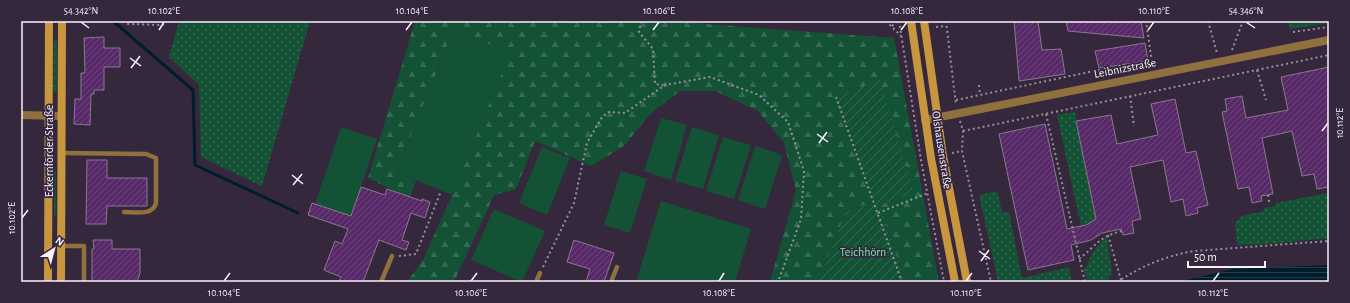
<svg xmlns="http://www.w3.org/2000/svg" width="1350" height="303" font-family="'Alegreya Sans',sans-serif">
	<defs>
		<pattern id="grass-dots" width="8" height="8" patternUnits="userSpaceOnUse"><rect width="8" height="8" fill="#135235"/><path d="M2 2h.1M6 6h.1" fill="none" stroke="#366b53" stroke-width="1.8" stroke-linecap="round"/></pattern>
		<pattern id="forest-firs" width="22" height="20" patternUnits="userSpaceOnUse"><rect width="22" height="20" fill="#135235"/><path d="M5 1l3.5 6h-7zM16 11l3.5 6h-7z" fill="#366b53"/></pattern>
		<pattern id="garden-furrows" width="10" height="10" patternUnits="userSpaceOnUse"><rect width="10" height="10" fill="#135235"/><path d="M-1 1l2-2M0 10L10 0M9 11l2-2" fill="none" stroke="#366b53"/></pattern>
		<pattern id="water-rules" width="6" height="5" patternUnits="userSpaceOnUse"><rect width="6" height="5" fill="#001d2b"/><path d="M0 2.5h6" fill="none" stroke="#263e4b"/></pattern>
		<pattern id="building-hatch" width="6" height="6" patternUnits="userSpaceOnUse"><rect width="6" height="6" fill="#582968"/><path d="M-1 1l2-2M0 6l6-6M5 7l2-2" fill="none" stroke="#71487e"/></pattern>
	</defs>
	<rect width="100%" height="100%" fill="#36283c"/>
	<g fill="url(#grass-dots)">
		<path d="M179,21H310L262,186L201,157L199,85L169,57Z"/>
		<path d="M1288,21H1329V23L1290,29Z"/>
		<path d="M55,39L57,41V90L55,93L53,92L54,41Z"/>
		<path d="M1075,112L1096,219L1081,226L1057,115Z"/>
		<path d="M54,170L56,171V214L54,218Z"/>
		<path d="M997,191L1002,212H1009L1022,278L1069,267L1072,282H998L979,195Z"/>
		<path d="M1329,193V238L1268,244L1237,245L1235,223L1242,216L1264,211V208L1275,206V203Z"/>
		<path d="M1107,237L1112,274L1106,282H1088L1084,270C1092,256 1093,247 1107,237Z"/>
	</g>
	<path fill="url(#forest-firs)" d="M415,21H666L894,38L939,282H905L880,205L914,192L836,97L874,201L846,212L818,282H770L796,190L784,143L758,111L715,91H680L650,114L624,146L591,166L535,141L516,189L494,195L454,282H407L423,260L452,195L509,53L454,30L396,172L416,181L409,198L368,178Z"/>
	<path fill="url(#garden-furrows)" d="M880,80L914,193L880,205L905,282H818L846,212L874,201L836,97Z"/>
	<g fill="#135235">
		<path d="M454,30L510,53L452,195L396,172Z"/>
		<path d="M661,118L687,125L671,180L644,171Z"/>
		<path d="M341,127L377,139L351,216L315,204Z"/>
		<path d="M692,127L719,135L703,189L675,181Z"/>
		<path d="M723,137L751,145L734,199L706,191Z"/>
		<path d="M755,146L782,155L765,209L738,200Z"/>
		<path d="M542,147L570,158L547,215L519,203Z"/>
		<path d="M621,171L647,179L630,233L604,225Z"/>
		<path d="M661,201L751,229L735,282H636Z"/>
		<path d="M494,209L545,231L522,282L471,260Z"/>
	</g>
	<path fill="url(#water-rules)" d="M1329,265V282H1178L1233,269Z"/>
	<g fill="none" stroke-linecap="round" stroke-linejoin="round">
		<path stroke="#001d2b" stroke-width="3" d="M110,21H113L193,90L195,165L298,213"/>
	</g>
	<g fill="url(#building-hatch)" stroke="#89788f">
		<path d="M1014,21H1038L1042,50L1061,49L1065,74L1019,81Z"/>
		<path d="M1066,21H1141L1144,38L1068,31Z"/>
		<path d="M104,37V48H120V67H104V90H94V94H91L90,125L74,124L75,99H81V73H85L84,38Z"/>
		<path d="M1145,43L1148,61L1099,68L1095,51Z"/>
		<path d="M1329,67L1328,187L1317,189L1314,174L1302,176L1292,131L1262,138L1273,194L1261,196L1262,201L1252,203L1249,187L1238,189L1222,112L1227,111L1225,99L1242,96L1246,118L1288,110L1281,77Z"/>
		<path d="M1175,99L1186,153L1196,151L1208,205L1197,208L1198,213L1186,216L1183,199L1171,202L1163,160L1130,167L1141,219L1132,221L1134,233L1123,235L1121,229L1102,233L1091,240L1071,245L1074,260L1028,270L999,134L1045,124L1067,229L1086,225L1096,219L1076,121L1111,115L1117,144L1158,135L1151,104Z"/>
		<path d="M87,160H107V178H147V206H107L106,224H86Z"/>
		<path d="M361,187L385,195L387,189L422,201V199L430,202L425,218L411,213L402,240L409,242L406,250L379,240L363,282H339L341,277L324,270L335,241L342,244L348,229L308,215L312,203L351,216Z"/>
		<path d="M93,240H112V249H140V273L137,282H92V249H94Z"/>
		<path d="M574,240L614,253L604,282H586L590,269L567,262Z"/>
	</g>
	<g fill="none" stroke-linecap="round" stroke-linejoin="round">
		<g stroke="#9a8e9e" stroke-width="2" stroke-dasharray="2 3" stroke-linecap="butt">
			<path d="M123,21L128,24L163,25L164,21"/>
			<path d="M641,21L639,32L653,49L655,84L663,85"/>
			<path d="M886,21L901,36"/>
			<path d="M899,21L921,160L944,282"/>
			<path d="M946,21L956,105"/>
			<path d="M1157,21L1161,23"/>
			<path d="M1208,21L1217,53"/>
			<path d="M892,26L897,21"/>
			<path d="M936,27L946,26"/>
			<path d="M1293,32L1329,27"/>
			<path d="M1232,50L1243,21"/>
			<path d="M1257,70L1266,100"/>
			<path d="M979,85L980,95"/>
			<path d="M1130,96L1134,126"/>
			<path d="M836,97L902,282"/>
			<path d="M956,100L1094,71L1152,62L1146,21"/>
			<path d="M1046,114L1085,282"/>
			<path d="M960,121L963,131L962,151L991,282"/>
			<path d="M963,131L1329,55"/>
			<path d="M952,153L962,151"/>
			<path d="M1268,195L1269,202"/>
			<path d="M878,213L928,193"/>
			<path d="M1108,235L1121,280"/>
			<path d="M399,256L416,254L441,191"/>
			<path d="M1079,259C1097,245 1098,237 1122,231"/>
			<path d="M543,267L574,203L587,143L602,117L609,112L625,113L665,85L710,77L759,95L788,122L804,171L801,219L778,282"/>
			<path d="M1117,282C1142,266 1165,256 1194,251L1329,241"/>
		</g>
		<g stroke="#90713e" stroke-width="4.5">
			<path d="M61,153L146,154L156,158V203C153,216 135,212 124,212"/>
			<path d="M61,246H84V282"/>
			<path d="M381,282L392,256"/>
			<path d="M536,282L540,273"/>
			<path d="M611,282L617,267"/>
		</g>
		<g stroke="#90713e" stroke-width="8">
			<path d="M21,115L61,116"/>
			<path d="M925,120L1329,40"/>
		</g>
		<g stroke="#c7963f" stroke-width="8">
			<path d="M911,21L931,158L955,282"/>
			<path d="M924,21L943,156L967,282"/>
			<path d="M48,282L49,21"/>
			<path d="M61,282L62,21"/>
		</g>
	</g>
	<path fill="none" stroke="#faf0fd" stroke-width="1.5" d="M81,22L89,28M1246,22L1255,28M159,30L164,22M406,30L412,22M653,30L659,22M901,30L907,22M1148,30L1154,22M130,58L141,66M131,68L140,56M1322,131L1328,123M817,134L828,142M819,143L827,132M292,175L303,184M293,185L302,174M22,218L28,210M979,251L990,259M981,261L989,250M224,281L230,273M471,281L477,273M719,281L724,273M966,281L972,273M1213,281L1219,273"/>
	<g text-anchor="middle" stroke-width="3.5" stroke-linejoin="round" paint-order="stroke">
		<g font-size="12" fill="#faf0fd" stroke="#36283c">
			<text transform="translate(1125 68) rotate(-11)" y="4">Leibnizstraße</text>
			<text transform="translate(942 150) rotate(81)" y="4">Olshausenstraße</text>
			<text transform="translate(49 151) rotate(-90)" y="4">Eckernförder Straße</text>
		</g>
		<g font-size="12" fill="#71edae" stroke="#36283c">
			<text x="863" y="256">Teichhörn</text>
		</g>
	</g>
	<rect width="1350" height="303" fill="none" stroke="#36283c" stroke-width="44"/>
	<g transform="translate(54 249) rotate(36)" stroke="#36283c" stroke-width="3" paint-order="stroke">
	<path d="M0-3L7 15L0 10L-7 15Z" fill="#faf0fd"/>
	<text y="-6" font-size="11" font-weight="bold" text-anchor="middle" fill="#faf0fd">N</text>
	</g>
	<path d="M1188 261v6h77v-6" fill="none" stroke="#faf0fd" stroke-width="2"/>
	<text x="1194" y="261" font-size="12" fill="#faf0fd" stroke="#36283c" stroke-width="3" paint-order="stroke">50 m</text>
	<rect x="22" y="22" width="1306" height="259" fill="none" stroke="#faf0fd" stroke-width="1.5"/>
	<g font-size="10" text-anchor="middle" fill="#faf0fd">
		<text x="81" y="14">54.342°N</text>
		<text x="164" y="14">10.102°E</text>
		<text x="412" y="14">10.104°E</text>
		<text x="659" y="14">10.106°E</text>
		<text x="907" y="14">10.108°E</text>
		<text x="1154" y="14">10.110°E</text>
		<text x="1246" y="14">54.346°N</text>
		<text transform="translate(1339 123) rotate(-90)" y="4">10.112°E</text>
		<text transform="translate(11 218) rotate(-90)" y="4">10.102°E</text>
		<text x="224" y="296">10.104°E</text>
		<text x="471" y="296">10.106°E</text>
		<text x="719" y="296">10.108°E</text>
		<text x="966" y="296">10.110°E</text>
		<text x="1213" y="296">10.112°E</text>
	</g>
</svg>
